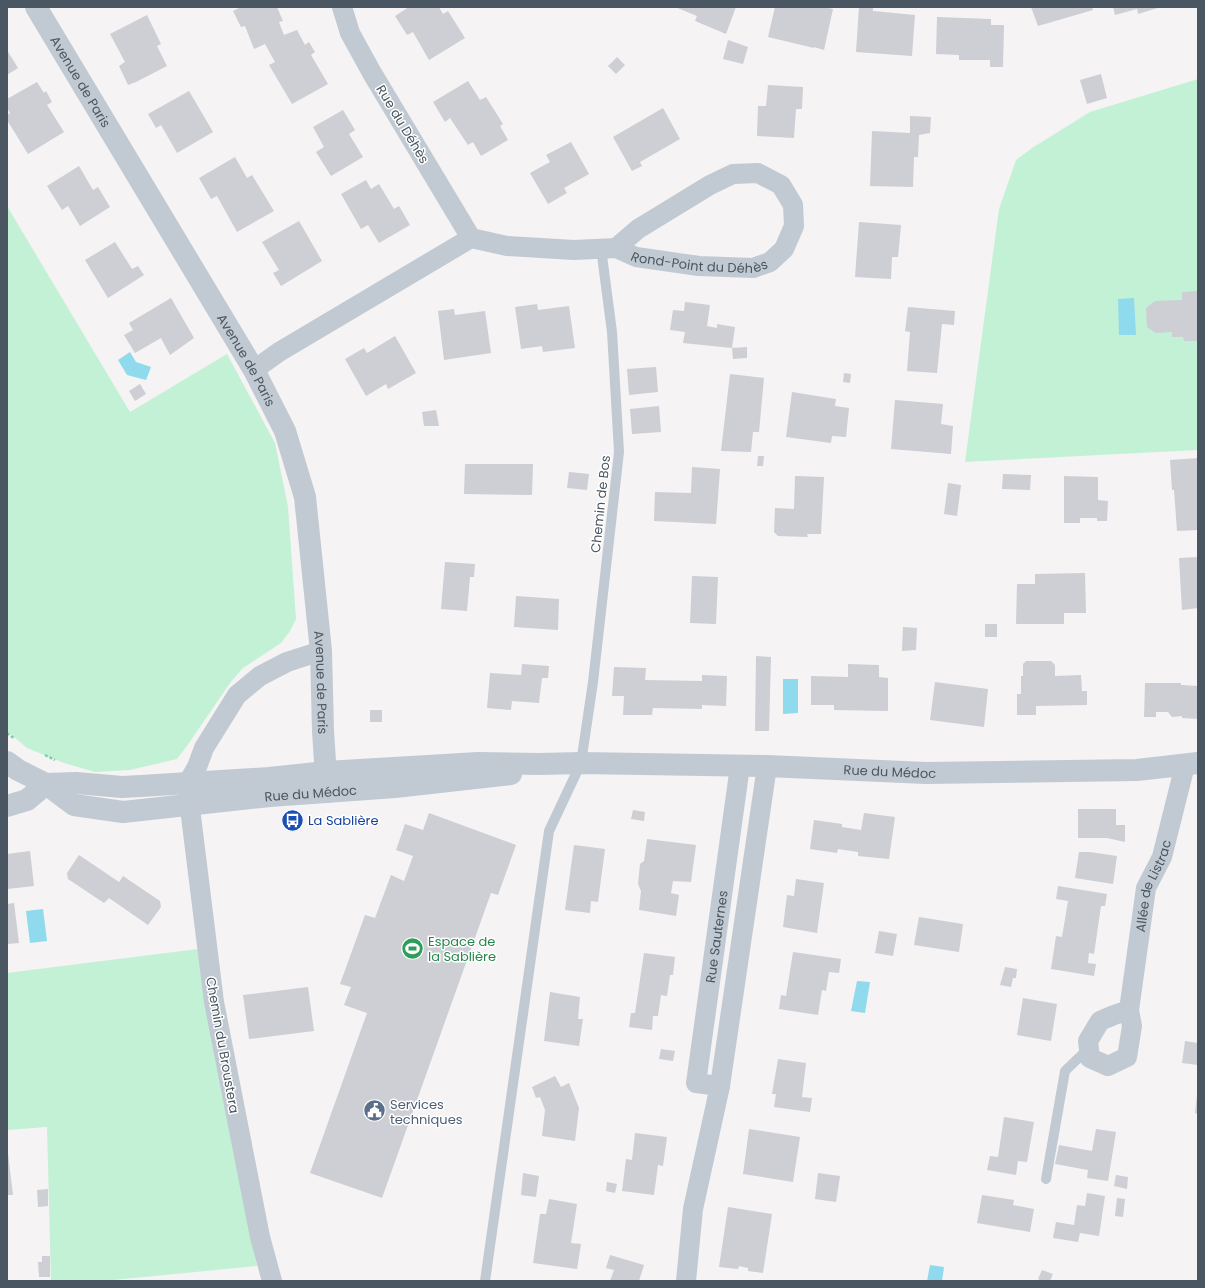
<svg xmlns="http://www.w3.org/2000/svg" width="1205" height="1288" font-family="Poppins,sans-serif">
	<rect width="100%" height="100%" fill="#f5f3f3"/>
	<g fill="#c3f1d5">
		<path d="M1198,79V450L965,462L999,209L1016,160L1032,148L1090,112Z"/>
		<path d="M7,206L130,412L227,354L275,443L288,507L296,619L290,631L281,643L243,668L230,683L189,743L177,759L130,770L95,772L64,763L27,748L7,731Z"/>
		<path d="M198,949L210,1031L257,1266L103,1281H51L47,1127L7,1130V973Z"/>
	</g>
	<g fill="#90daee">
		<path d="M1134,298L1136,335H1119L1118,299Z"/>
		<path d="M130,352L136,362L151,367L146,380L127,375L118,360Z"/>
		<path d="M783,679H798V713L783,714Z"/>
		<path d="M43,909L47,941L30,943L26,911Z"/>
		<path d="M857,981L870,982L865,1013L851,1011Z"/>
		<path d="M930,1265L944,1267L942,1281H927Z"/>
	</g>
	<g fill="#cdcfd5">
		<path d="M241,7H277L283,21L279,22L284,35L297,30L305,45L309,42L315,52L311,55L328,84L292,104L269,65L275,62L265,44L254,49L245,26L241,27L233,11Z"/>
		<path d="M409,7H439L443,14L448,11L465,38L429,60L413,32L407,35L395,16Z"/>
		<path d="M675,7H736L726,34L695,21L697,16Z"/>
		<path d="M775,7H823L833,9L824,50L814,47V48L768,37Z"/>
		<path d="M859,7H873V11L915,15L912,56L856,52Z"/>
		<path d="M1031,7H1092L1093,10L1038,26Z"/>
		<path d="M1113,7H1161L1138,14L1137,9L1115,15Z"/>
		<path d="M147,15L161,44L157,46L167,66L136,82L128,85L119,66L125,62L110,34Z"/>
		<path d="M937,17L991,19V25H1004L1003,67H990V60H959V55L936,54Z"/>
		<path d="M728,40L748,47L743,64L723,59Z"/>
		<path d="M7,50L18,68L7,75Z"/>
		<path d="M617,57L625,65L616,74L608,66Z"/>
		<path d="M1101,74L1107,98L1087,104L1080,80Z"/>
		<path d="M468,81L480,100L486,97L503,124L500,126L508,140L481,156L473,142L468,145L450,118L445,122L433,102Z"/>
		<path d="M37,82L44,93L46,91L52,102L47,105L64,132L28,154L7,120V115L10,113L7,108V99Z"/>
		<path d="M768,85L803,87L802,109H796L794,138L757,136L758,106H766Z"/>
		<path d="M189,91L213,132L177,153L161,125L156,128L148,114Z"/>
		<path d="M663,108L680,139L640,162L642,166L632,171L613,137Z"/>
		<path d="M343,110L355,130L349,134L363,157L331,176L316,152L324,147L313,127Z"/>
		<path d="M910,116L931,117L930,133L919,135L918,157H914L913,187L870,186L872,131L910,133Z"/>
		<path d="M571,142L589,174L564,188L567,193L548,204L530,173L550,162L546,155Z"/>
		<path d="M235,157L247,178L252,175L274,211L237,232L217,196L211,199L199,178Z"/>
		<path d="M79,166L93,190L98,187L110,207L80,226L68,206L62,210L47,186Z"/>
		<path d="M366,180L371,189L379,184L394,209L399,206L410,225L379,243L368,225L361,229L341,194Z"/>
		<path d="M299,221L322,261L281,286L273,273L279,270L262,242Z"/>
		<path d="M859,222L901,225L898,257H892L891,279L855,277Z"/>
		<path d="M115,242L132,269L138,266L144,275L108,298L85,260Z"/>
		<path d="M1198,291V341H1184L1183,337H1172V332L1156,333L1147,327L1146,308L1155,301L1182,300V292Z"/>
		<path d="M171,298L194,338L170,355L161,338L135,353L124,335L133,330L129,323Z"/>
		<path d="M685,302L710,305L707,326L717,328V324L735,327L732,348L683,343L685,332L670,330L673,310L684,311Z"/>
		<path d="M537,304L538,310L569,306L575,348L543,352L542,346L521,349L515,307Z"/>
		<path d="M908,307L955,311L954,325L942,324L937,373L907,371L910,332L905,331Z"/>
		<path d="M454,309L455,315L485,311L491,353L444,360L438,311Z"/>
		<path d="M395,336L416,373L388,389L386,384L366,396L345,359L364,348L367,353Z"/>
		<path d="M747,347V358L733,359L732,348Z"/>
		<path d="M656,367L658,392L629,395L627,369Z"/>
		<path d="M844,373L851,374L850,383L843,382Z"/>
		<path d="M730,374L764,378L759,432H753L751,452L721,451Z"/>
		<path d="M140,384L146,394L135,401L129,391Z"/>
		<path d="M792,392L836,399L835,406L849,408L846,437L832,436L831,443L786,437Z"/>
		<path d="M895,400L943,404L941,424L953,426L951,454L891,449Z"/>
		<path d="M659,406L661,432L632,434L630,409Z"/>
		<path d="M436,410L439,426H424L422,412Z"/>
		<path d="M758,456H764L763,466H757Z"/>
		<path d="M1198,458V530L1177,531L1174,490H1172L1170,460Z"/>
		<path d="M465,464H533L532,495L464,494Z"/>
		<path d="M692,467L720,469L716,524L654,521L655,492L691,493Z"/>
		<path d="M569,472L589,474L587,490L567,488Z"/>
		<path d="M1003,474L1031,475L1030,490L1002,489Z"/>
		<path d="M795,476L824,477L821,534H807L808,537L778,536L774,532L775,508L794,509Z"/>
		<path d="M1064,476L1098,477V500L1108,501L1107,521H1097V518H1080V523H1064Z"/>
		<path d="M948,483L961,485L957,516L944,514Z"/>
		<path d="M1198,557V608L1182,610L1179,558Z"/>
		<path d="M445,562L475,564L474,577H470L467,611L441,609Z"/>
		<path d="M1085,573L1086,613H1064V624H1016L1017,584H1035V574Z"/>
		<path d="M692,576L718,577L716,624L690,623Z"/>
		<path d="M516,596L559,599L558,630L514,627Z"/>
		<rect x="985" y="624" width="12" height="13"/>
		<path d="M903,627L917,628L916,650L902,651Z"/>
		<path d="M756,656L771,657L769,731H755Z"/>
		<path d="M1026,661H1051L1055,665V676L1081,675L1082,691H1087V705L1036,706V715H1017V694H1021V676H1023V664Z"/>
		<path d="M522,664L549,666L548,678H542L539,703L512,701L511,710L487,708L490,673L521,675Z"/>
		<path d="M848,664L879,665V677L888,678V711L834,710V705H811V676L848,677Z"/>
		<path d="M614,667L646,668L645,680L702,681V675L727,676L726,706L702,705V709L653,708L652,715H623L624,696H612Z"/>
		<path d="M935,682L988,689L984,727L930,720Z"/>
		<path d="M1145,683H1181V685L1198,686V719L1182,718V716L1172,717L1168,712H1156V717H1144Z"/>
		<rect x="370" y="710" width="12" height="12"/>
		<path d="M1078,809H1116V825H1125V842L1107,838H1078Z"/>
		<path d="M633,810L645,812L644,821L631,819Z"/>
		<path d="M429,813L516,845L498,895L491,893L382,1198L310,1173L367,1013L344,1005L351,987L340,984L365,915L375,918L391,875L404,881L413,856L396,850L405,824L423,830Z"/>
		<path d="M864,813L895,817L889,859L858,856V852L838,849L837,853L810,849L814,820L842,824V827L861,830Z"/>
		<path d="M647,839L696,845L691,882L673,881L671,893L679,895L676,916L639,910L641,891L638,884L640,864L644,861Z"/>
		<path d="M574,845L605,849L598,902L591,901L590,913L565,910Z"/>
		<path d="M30,851L34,886L7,889V854Z"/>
		<path d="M1079,852H1090L1117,856L1113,884L1075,878Z"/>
		<path d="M79,855L119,882L123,876L160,901L161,907L148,925L109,898L104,903L68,879L67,873Z"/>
		<path d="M796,879L824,883L817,933L783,927L787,895L794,896Z"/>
		<path d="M1058,886L1107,894L1105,906H1101L1094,954L1089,953L1088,963L1096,964L1094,976L1051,969L1056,936L1062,937L1068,901L1056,899Z"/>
		<path d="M14,903L19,943L7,944V904Z"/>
		<path d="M919,917L963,924L959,952L914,945Z"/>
		<path d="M879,931L897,934L893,956L875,953Z"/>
		<path d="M793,952L841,959L839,973L829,972L826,991L822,990L818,1015L779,1009L781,995L786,996Z"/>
		<path d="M644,953L675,957L673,975H670L667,996L661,995L658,1016H653L652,1030L629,1027L631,1013H635Z"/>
		<path d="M1005,967L1017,969L1016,978H1013L1011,987L1000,985Z"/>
		<path d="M308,987L314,1031L249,1039L243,995Z"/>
		<path d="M550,992L580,997L578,1019H583L579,1046L544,1041Z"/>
		<path d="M1023,998L1057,1004L1051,1041L1017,1035Z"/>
		<path d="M1185,1041L1198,1043V1065L1182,1063Z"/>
		<path d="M661,1049L675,1051L673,1061L659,1059Z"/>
		<path d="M778,1059L806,1063L802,1097L812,1098L810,1112L774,1107L776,1094H772Z"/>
		<path d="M555,1076L561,1087L569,1083L579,1108L575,1141L542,1136L545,1110L540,1097L536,1098L532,1087Z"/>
		<path d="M1197,1095H1198V1114L1195,1113Z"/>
		<path d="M1004,1117L1034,1122L1027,1162L1018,1161L1016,1175L987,1170L990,1156L998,1157Z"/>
		<path d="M749,1129L800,1137L793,1182L743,1174Z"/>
		<path d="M1096,1129L1116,1132L1108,1181L1087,1178L1088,1170L1055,1164L1059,1145L1092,1151Z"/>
		<path d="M635,1133L667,1137L663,1166L658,1165L654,1195L622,1191L626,1159L632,1160Z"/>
		<path d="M7,1153H8L13,1195H7Z"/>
		<path d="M523,1173L539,1176L536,1197L521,1195Z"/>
		<path d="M818,1173L840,1176L836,1202L815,1199Z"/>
		<path d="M1116,1175L1128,1177L1127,1189L1114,1186Z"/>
		<path d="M607,1182L617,1184L615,1193L606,1191Z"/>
		<path d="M48,1189V1206L38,1207L37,1190Z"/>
		<path d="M1087,1193L1105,1196L1099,1236L1080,1233L1078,1242L1053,1238L1056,1222L1074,1225L1077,1205L1085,1206Z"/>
		<path d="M982,1195L1014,1200L1013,1205L1034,1209L1030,1232L977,1223Z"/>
		<path d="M1117,1198L1125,1199L1123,1217L1115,1216Z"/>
		<path d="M549,1199L577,1204L571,1243L581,1244L577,1269L533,1263L540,1214H546Z"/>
		<path d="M728,1207L772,1214L763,1273L748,1271V1268L739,1266L738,1269L719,1267Z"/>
		<path d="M610,1255L644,1265L639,1281H610L614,1270L606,1268Z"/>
		<path d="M42,1256H50V1277H39L38,1262H42Z"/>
		<path d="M1042,1270L1053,1274L1050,1281H1042L1038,1279Z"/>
	</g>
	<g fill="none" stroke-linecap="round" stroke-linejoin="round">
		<g stroke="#7ad0a6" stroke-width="2.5" stroke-dasharray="3 2" stroke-linecap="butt">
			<path d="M7,733L15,739"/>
			<path d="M45,755L55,760"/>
		</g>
		<g stroke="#c1cad2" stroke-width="10">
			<path d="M1046,1179L1065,1071L1089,1048"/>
			<path d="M485,1281L549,831L581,763L593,682L619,452L612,332L601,248"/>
		</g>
		<g stroke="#c1cad2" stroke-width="20">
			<path id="s1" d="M471,238L507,246L574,250L616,248L636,257L699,266L753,268L770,262L784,249L794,226L793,205L781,185L758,173L733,174L710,185L638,229L616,248"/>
			<path d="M254,370L279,352L471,238L372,73L350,33L342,7"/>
			<path id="s2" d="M1129,1010L1114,1015L1100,1021L1088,1041L1090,1058L1108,1066L1127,1057L1132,1026L1129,1010L1146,888L1162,857L1185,765"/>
			<path id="s3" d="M720,1086L696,1083L740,766"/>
			<path d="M272,1281L260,1237L214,1002L187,784L197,767L204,748L237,695L260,676L287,662L321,651"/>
			<path d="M686,1281L693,1209L720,1086L767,766"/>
		</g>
		<g stroke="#c1cad2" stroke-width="22">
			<path id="s4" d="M36,7L254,370L285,431L305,497L321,651L323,731L327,792"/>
			<path id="s5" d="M7,762L18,770L46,784L74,805L123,812L270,796L395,787L511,774"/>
			<path id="s6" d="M46,784L76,783L122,787L141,786L269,778L326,772L478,763L539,764L581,763L767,766L926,773L1137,770L1198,763"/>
			<path d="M7,806L27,800L46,784"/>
		</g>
	</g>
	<defs>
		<symbol id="bus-disc" viewBox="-11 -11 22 22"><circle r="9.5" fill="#1a4fb4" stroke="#fff"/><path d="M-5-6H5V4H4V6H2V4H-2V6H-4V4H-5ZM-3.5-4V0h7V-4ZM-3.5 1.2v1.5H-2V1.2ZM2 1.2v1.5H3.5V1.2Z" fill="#fff"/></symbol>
		<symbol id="stadium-disc" viewBox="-11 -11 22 22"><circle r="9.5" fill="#2e9e5b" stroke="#fff"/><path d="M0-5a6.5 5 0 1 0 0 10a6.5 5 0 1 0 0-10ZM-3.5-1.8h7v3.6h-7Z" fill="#fff"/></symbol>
		<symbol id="civic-disc" viewBox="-11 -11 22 22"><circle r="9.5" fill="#5c6f8a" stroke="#fff"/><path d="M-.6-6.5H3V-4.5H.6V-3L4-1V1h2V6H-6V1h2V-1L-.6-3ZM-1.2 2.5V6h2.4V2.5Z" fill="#fff"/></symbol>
	</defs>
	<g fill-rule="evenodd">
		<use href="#bus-disc" x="280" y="808" width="25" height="25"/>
		<use href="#stadium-disc" x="400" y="936" width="25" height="25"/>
		<use href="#civic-disc" x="362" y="1098" width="25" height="25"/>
	</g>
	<g text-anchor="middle" stroke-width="3" stroke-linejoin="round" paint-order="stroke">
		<g font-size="13" fill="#4a5661" stroke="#fff">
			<text dy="5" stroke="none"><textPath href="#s4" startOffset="87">Avenue de Paris</textPath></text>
			<text transform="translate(403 124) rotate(59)" y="5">Rue du Déhès</text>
			<text dy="5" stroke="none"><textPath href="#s1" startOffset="232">Rond-Point du Déhès</textPath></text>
			<text dy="5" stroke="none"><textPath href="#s4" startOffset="411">Avenue de Paris</textPath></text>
			<text transform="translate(600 504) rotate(-84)" y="5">Chemin de Bos</text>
			<text dy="5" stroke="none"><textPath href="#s4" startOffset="747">Avenue de Paris</textPath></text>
			<text dy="5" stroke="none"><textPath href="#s6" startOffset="845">Rue du Médoc</textPath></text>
			<text dy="5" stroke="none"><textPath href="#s5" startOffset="318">Rue du Médoc</textPath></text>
			<text dy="5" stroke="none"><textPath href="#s2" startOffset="287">Allée de Listrac</textPath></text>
			<text dy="5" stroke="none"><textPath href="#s3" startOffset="172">Rue Sauternes</textPath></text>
			<text transform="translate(223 1045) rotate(80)" y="5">Chemin du Broustera</text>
		</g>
		<g font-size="13" fill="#164399" stroke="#fff" text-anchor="start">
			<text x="308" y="825">La Sablière</text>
		</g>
		<g font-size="13" fill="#27864d" stroke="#fff" text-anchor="start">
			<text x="428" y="946">Espace de<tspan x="428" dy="15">la Sablière</tspan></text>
		</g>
		<g font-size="13" fill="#4e5e75" stroke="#fff" text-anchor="start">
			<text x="390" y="1109">Services<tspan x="390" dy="15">techniques</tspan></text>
		</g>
	</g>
	<rect width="1205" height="1288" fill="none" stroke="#4a5661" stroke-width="16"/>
</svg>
